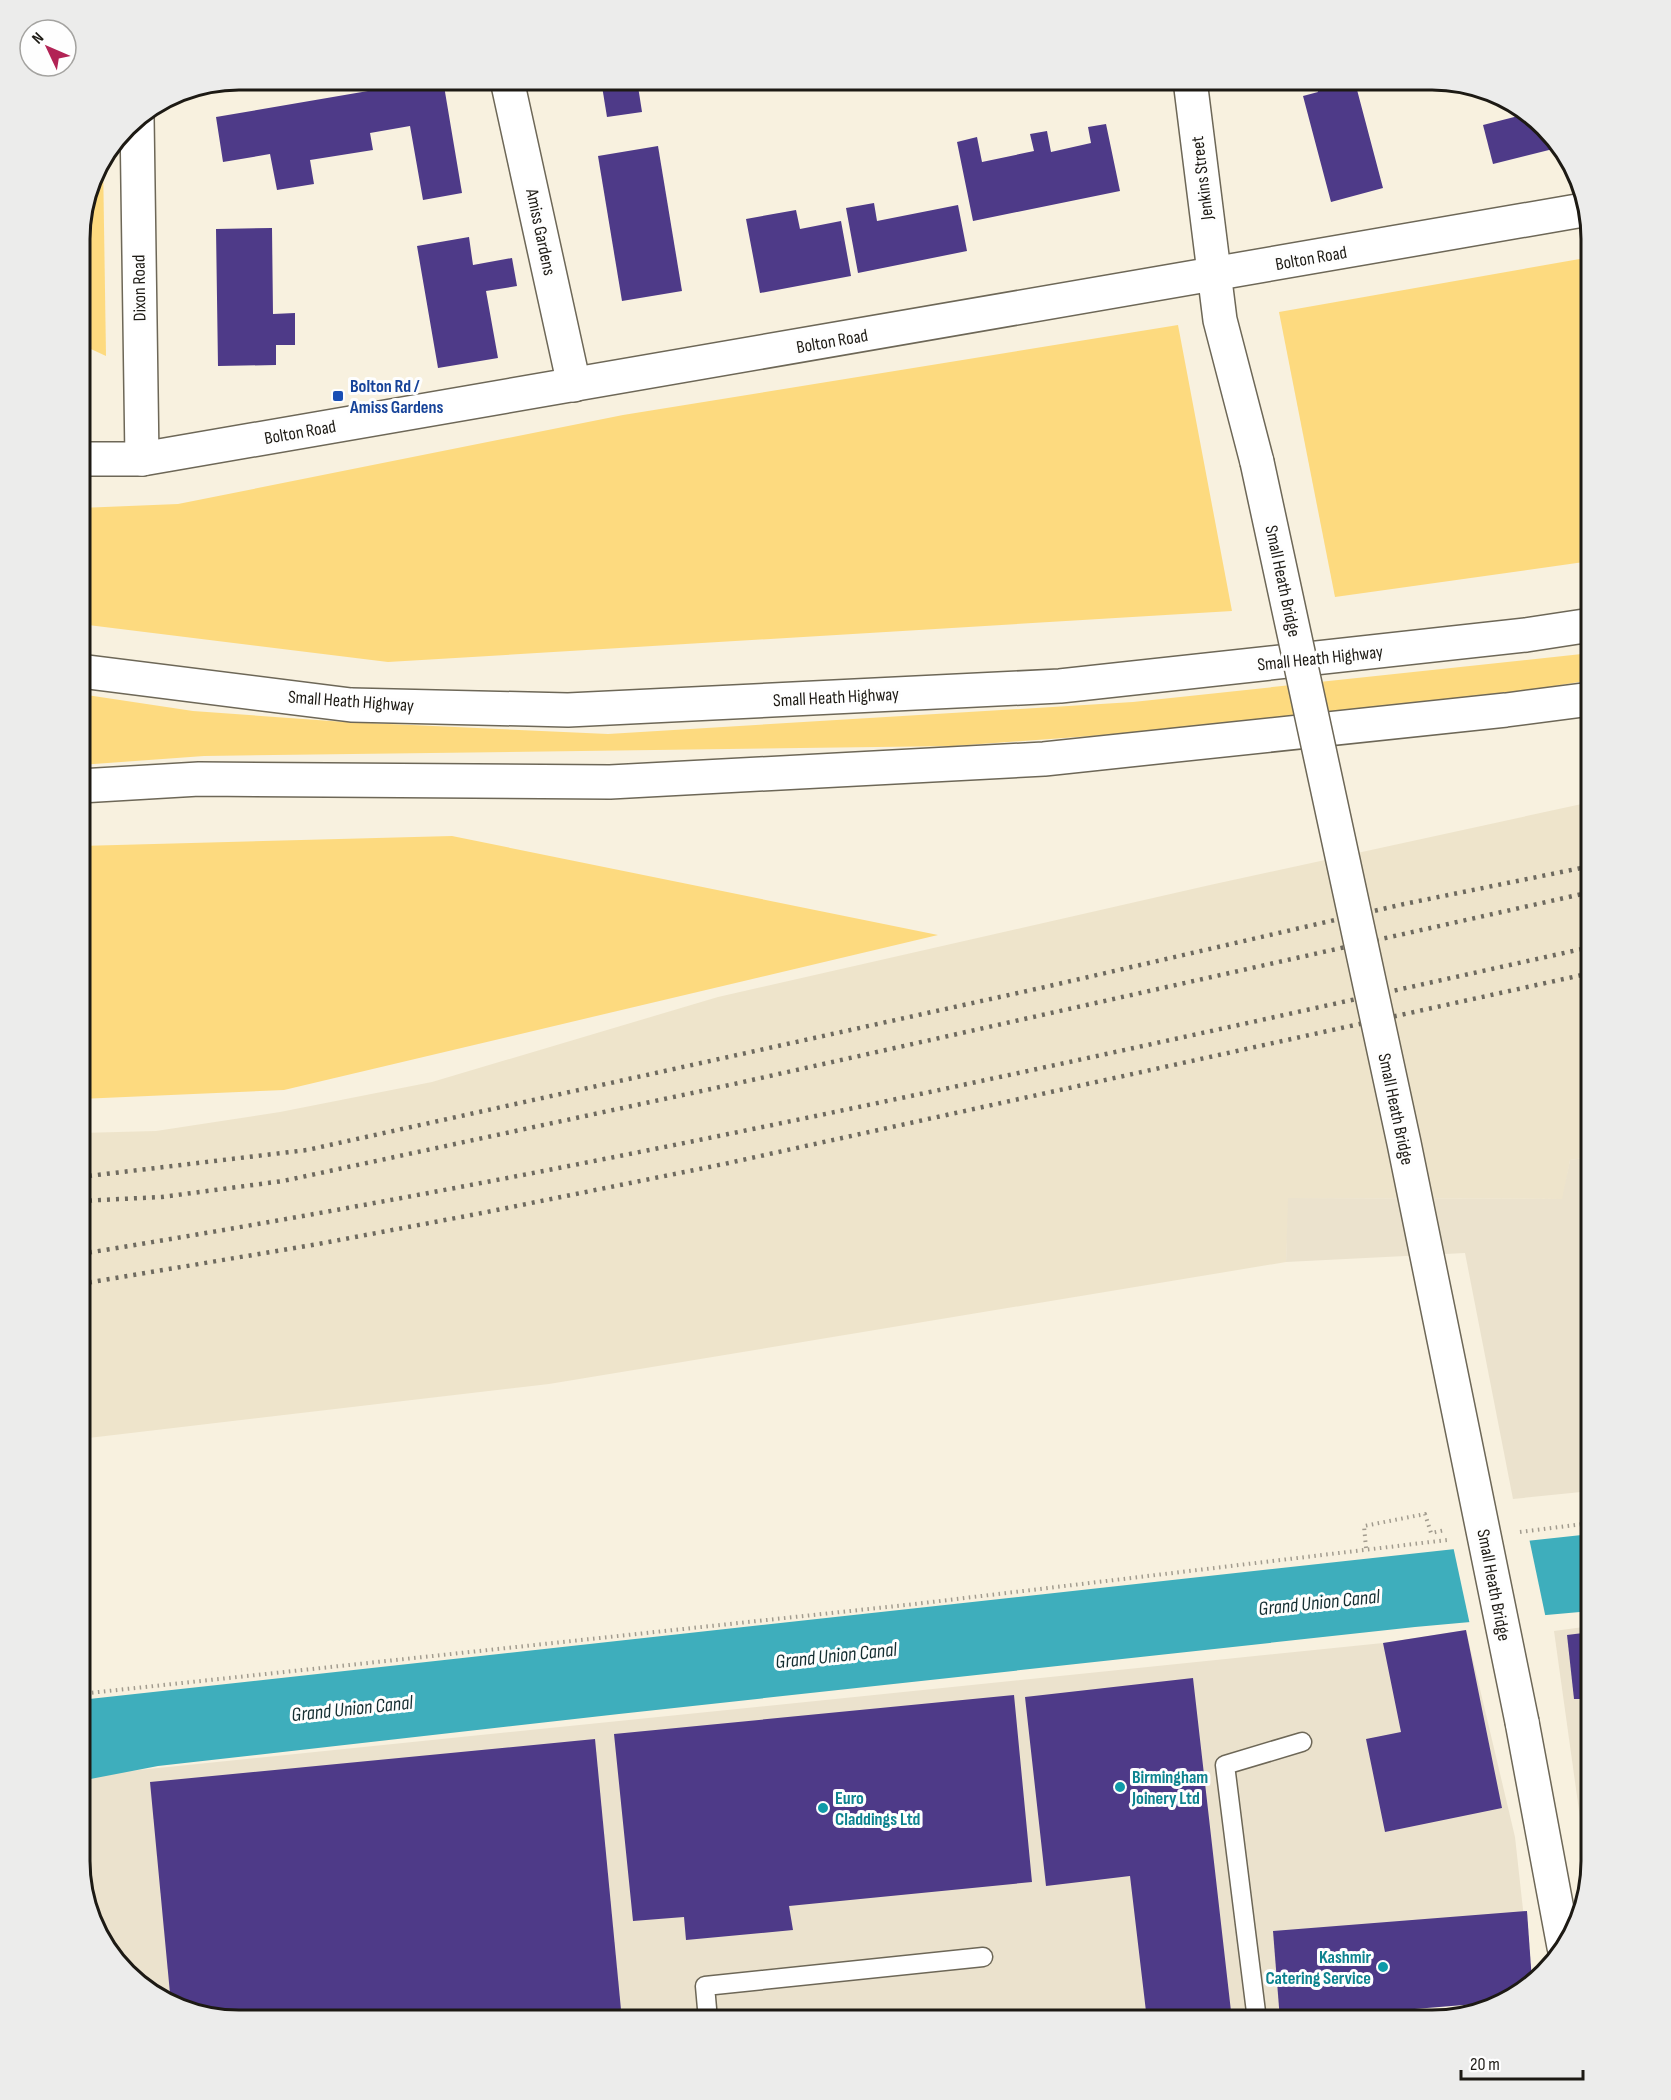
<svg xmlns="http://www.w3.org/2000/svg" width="1671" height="2100" font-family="'Sofia Sans Condensed',sans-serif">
	<rect width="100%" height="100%" fill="#f8f1df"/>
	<path fill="#eee4cb" d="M1591,802V1157L1570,1160L1563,1199L1289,1198L1286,1262L549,1384L80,1439V1133L156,1131L280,1112L432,1082L718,997L1210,885Z"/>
	<g fill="#ebe2cd">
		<path d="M1591,1157V1491L1513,1499L1465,1253L1286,1262L1288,1198L1562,1199L1570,1160Z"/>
		<path d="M1591,1626V1861L1588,1875L1554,1631Z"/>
		<path d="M1466,1630L1515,1837L1531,1982L1521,1993L1488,2003L1275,2020H239L168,2004L107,1950L80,1861V1776L1383,1643Z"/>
	</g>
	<g fill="#fdda7f">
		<path d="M103,160L106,356L80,344V228L96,168Z"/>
		<path d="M1591,257V561L1335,597L1279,312Z"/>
		<path d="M1178,325L1232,611L388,662L80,624V508L178,504L623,415Z"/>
		<path d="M1591,653V680L1380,715L954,746L204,756L80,765V694L193,711L345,722L608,734L1133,702Z"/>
		<path d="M452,836L938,935L284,1090L80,1099V846Z"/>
	</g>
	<path fill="#3eaebc" d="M1591,1534V1611L1415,1627L619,1714L158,1766L80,1781V1700Z"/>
	<path fill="#f8f1df" d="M1529,1538L1546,1619L1470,1625L1453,1546Z"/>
	<g fill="#4e3a88">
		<path d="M402,80H443L462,193L423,200L410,126L370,133L373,150L310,160L314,184L277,190L270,154L223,162L216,117L403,85Z"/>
		<path d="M601,80H637L642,112L607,117Z"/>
		<path d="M1315,80H1370V82L1356,86L1383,188L1331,202L1303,96L1318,92Z"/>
		<path d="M1526,114L1561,147L1493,164L1483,125Z"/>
		<path d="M1106,124L1120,191L973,221L957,142L977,137L982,162L1034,151L1030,134L1047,131L1051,152L1091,143L1088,127Z"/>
		<path d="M658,146L682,291L622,301L598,156Z"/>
		<path d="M874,203L877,221L958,205L967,251L858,273L846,208Z"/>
		<path d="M796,210L800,229L841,221L851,276L760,293L746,219Z"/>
		<path d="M272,228L273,314L295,313V345H276V365L218,366L216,229Z"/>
		<path d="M469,237L473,265L512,258L517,286L486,291L498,358L438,368L417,246Z"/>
		<path d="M1466,1630L1502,1808L1385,1832L1366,1739L1401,1732L1383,1643Z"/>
		<path d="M1591,1632V1699H1574L1567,1635Z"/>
		<path d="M1193,1678L1232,2020H1147L1130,1876L1046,1886L1025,1697Z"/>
		<path d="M1014,1695L1032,1882L789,1906L793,1930L686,1940L684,1917L633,1921L614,1734Z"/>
		<path d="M595,1739L622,2020H239L171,2004L150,1782Z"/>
		<path d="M1527,1911L1532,1981L1521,1993L1488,2003L1280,2020L1273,1931Z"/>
	</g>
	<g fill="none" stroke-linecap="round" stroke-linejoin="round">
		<defs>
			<g id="lane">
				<path d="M708,2020L705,1986L983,1957"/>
				<path d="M1257,2020L1225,1765L1302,1742"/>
			</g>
			<g id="street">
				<path d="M507,80L574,385"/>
				<path d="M137,117L142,459"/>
				<path d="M80,459H142L1583,210"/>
			</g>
			<g id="secondary">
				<path d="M1190,80L1220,320L1257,462"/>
				<path d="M1522,1722L1564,1947"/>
			</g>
			<g id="highway">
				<path d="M80,671L351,705L568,710L1060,686L1526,635L1591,625"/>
				<path d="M80,786L199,779L610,782L1044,759L1506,710L1591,699"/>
			</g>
		</defs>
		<use href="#lane" stroke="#6d6757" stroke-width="21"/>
		<use href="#street" stroke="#6d6757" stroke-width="36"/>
		<use href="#secondary" stroke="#6d6757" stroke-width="36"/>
		<use href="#highway" stroke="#6d6757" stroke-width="36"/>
		<g stroke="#a29c8f" stroke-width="4" stroke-dasharray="1.5 4.5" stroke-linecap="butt">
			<path d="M1520,1532L1591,1523"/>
			<path d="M1366,1548L1364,1526L1425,1514L1431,1533L1445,1530"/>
			<path d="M80,1694L915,1604L1447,1540"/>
		</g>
		<use href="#lane" stroke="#fff" stroke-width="18"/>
		<use href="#street" stroke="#fff" stroke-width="33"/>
		<use href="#secondary" stroke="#fff" stroke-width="33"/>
		<use href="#highway" stroke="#fff" stroke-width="33"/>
		<g stroke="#6e6a5f" stroke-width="4.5" stroke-dasharray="3 6" stroke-linecap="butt">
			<path d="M80,1177L307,1150L1045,987L1404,904L1591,866"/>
			<path d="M80,1201L162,1197L283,1181L734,1084L1591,892"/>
			<path d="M80,1254C588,1172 1089,1058 1591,947"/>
			<path d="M80,1284L318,1244L477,1214L724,1164L1591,973"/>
		</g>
		<defs>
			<path id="secondary-bridge" d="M1257,462L1404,1143L1522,1722"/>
		</defs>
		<use href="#secondary-bridge" stroke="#6d6757" stroke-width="36" stroke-linecap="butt"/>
		<use href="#secondary-bridge" stroke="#fff" stroke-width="33"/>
	</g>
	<rect fill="#1a4fb4" stroke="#fefefe" stroke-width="2" x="332" y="390" width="12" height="12" rx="3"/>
	<g fill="#0f9aa8" stroke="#fefefe" stroke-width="2">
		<circle cx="1120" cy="1787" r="6"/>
		<circle cx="823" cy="1808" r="6"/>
		<circle cx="1383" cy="1967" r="6"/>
	</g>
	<g text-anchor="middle" stroke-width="6" stroke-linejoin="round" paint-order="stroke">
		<g font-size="18" fill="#1d1a14" stroke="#fefefe">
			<text transform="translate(1202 178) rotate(-97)" y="6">Jenkins Street</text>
			<text transform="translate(541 232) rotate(78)" y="6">Amiss Gardens</text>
			<text transform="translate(1311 258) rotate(-10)" y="6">Bolton Road</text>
			<text transform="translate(139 288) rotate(-91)" y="6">Dixon Road</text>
			<text transform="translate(832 341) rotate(-10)" y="6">Bolton Road</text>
			<text transform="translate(300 432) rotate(-10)" y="6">Bolton Road</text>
			<text transform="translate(1283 581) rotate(78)" y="6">Small Heath Bridge</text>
			<text transform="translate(1320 658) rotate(-6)" y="6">Small Heath Highway</text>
			<text transform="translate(836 697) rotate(-3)" y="6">Small Heath Highway</text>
			<text transform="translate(351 701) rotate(4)" y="6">Small Heath Highway</text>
			<text transform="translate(1396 1109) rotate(78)" y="6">Small Heath Bridge</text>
			<text transform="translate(1494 1585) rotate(79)" y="6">Small Heath Bridge</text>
		</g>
		<g font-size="18" font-weight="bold" fill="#164399" stroke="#fefefe" text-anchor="start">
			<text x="350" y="392">Bolton Rd /<tspan x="350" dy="21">Amiss Gardens</tspan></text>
		</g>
		<g font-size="18" font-weight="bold" fill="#0d838f" stroke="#fefefe" text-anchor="start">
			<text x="1132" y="1783">Birmingham<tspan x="1132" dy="21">Joinery Ltd</tspan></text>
			<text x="835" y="1804">Euro<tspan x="835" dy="21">Claddings Ltd</tspan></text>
			<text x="1371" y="1963" text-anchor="end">Kashmir<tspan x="1371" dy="21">Catering Service</tspan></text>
		</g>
		<g font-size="20" font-style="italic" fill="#152e31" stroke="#fefefe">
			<text transform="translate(1319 1602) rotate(-6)" y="7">Grand Union Canal</text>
			<text transform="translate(836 1655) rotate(-6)" y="7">Grand Union Canal</text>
			<text transform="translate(352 1708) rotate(-6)" y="7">Grand Union Canal</text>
		</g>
	</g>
	<path d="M0 0H1671V2100H0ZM239 90H1432A149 149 0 0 1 1581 239V1861A149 149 0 0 1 1432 2010H239A149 149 0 0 1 90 1861V239A149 149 0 0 1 239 90Z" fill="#ececeb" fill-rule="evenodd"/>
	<path fill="none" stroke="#1d1a14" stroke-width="3" d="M239 90H1432A149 149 0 0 1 1581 239V1861A149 149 0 0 1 1432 2010H239A149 149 0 0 1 90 1861V239A149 149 0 0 1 239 90Z"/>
	<g transform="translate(48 48) rotate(314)"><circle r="28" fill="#fefefe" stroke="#a4a3a0" stroke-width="1.5"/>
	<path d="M0-4.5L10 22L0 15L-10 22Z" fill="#b22355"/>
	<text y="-9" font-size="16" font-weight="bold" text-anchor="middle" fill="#1d1a14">N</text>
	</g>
	<path d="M1461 2070v9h122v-9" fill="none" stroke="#1d1a14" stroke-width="3"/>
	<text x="1470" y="2070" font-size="18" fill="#1d1a14" stroke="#fefefe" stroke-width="4.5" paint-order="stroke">20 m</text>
</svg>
